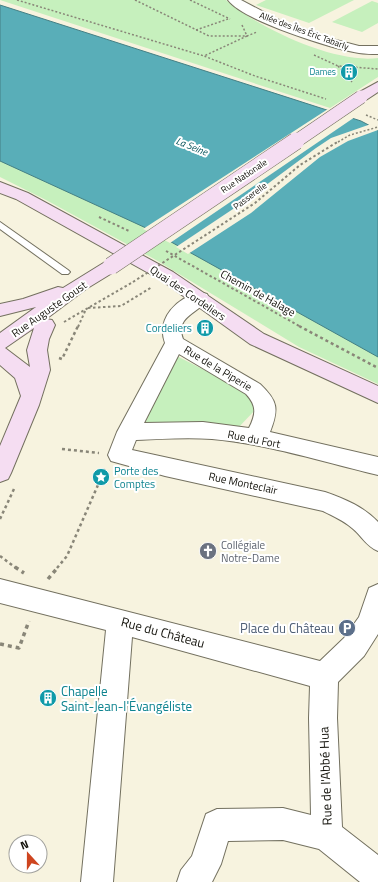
<svg xmlns="http://www.w3.org/2000/svg" width="378" height="882" font-family="'Titillium Web',sans-serif">
	<rect width="100%" height="100%" fill="#f7f3df"/>
	<g fill="#c6f0bd">
		<path d="M0,0H226C258,28 335,64 378,58V77L330,108Z"/>
		<path d="M266,0H354L309,23L256,5Z"/>
		<path d="M372,1L378,3V23L362,32L332,22Z"/>
		<path d="M0,160L118,208L378,348V384L299,347L156,260L46,200L0,177Z"/>
		<path d="M173,354L251,394L256,409L237,429L145,424Z"/>
	</g>
	<path fill="#59aeb8" stroke="#447f84" d="M0,5L361,121L378,130V357L146,228L0,161Z"/>
	<g fill="#f7f3df">
		<path d="M328,109L355,117L170,243L143,229Z"/>
		<path d="M371,124L378,128V130L348,141L320,157L251,213L188,254L176,247L239,205L316,148L331,138Z"/>
	</g>
	<g fill="none" stroke-linecap="round" stroke-linejoin="round">
		<defs>
			<path id="service" d="M0,222L68,270L70,272L68,274H62L0,229Z"/>
			<g id="minor">
				<path d="M228,0H241L279,20L332,39L359,46H378V54C372,54 366,54 359,53C333,49 243,21 228,0Z"/>
				<path d="M200,292L207,294L209,298C200,313 174,316 183,339L260,384C278,401 279,409 270,432L378,457V475C323,462 268,444 212,439C186,437 161,439 136,440L132,450L325,492C345,499 364,507 378,522V551C366,546 362,536 352,528C344,521 333,516 323,511L165,476L111,461L108,455L117,432L165,343C156,318 177,298 200,292ZM179,354L246,394C257,406 256,414 249,428L203,422L144,423Z"/>
				<path d="M0,579L320,661L344,638L359,617L369,588L378,584V634L364,656L338,682L337,718L342,827L378,855V882H360L319,849L283,840L228,841L221,864L212,882H177L181,870L192,856L206,814L217,809L283,808L311,815L309,718L310,686L132,637L113,882H81L106,630L0,603Z"/>
			</g>
			<g id="secondary">
				<path d="M378,82V92L366,100H356L354,97L356,94Z"/>
				<path d="M0,182L28,193L173,272L264,334L378,386V403L250,344L161,280L16,199L0,193Z"/>
				<path d="M111,260L117,262L120,266L117,270L86,289L46,319L52,320L55,325L49,339L47,350L50,370L39,405L11,473L8,479L0,482V446L21,396L15,378L0,365V333L36,307L0,316V304L23,299L58,287L63,288L105,262ZM34,328L27,350L30,367L5,348Z"/>
			</g>
		</defs>
		<use href="#service" stroke="#73705f" stroke-width="2"/>
		<use href="#minor" stroke="#73705f" stroke-width="2"/>
		<use href="#secondary" stroke="#73705f" stroke-width="2"/>
		<g stroke="#898678" stroke-width="1.5" stroke-dasharray="2 2" stroke-linecap="butt">
			<path d="M17,0L204,56"/>
			<path d="M135,0L209,36H247L257,32"/>
			<path d="M190,0L230,19"/>
			<path d="M242,25L247,36L204,56L255,76L326,99"/>
			<path d="M196,30L228,19"/>
			<path d="M314,55L338,66L378,69"/>
			<path d="M338,66L352,82"/>
			<path d="M366,115L378,120"/>
		</g>
		<g stroke="#898678" stroke-width="2" stroke-dasharray="2.5 2.5" stroke-linecap="butt">
			<path d="M99,217L129,231"/>
			<path d="M166,251L301,327"/>
			<path d="M88,308L121,306L152,287"/>
			<path d="M64,322L133,282"/>
			<path d="M78,327L86,309"/>
		</g>
		<g stroke="#898678" stroke-width="2.5" stroke-dasharray="3 3" stroke-linecap="butt">
			<path d="M299,326L378,368"/>
			<path d="M59,358L62,359L78,326"/>
			<path d="M62,449L99,453"/>
			<path d="M0,519L14,489"/>
			<path d="M0,556L16,568"/>
			<path d="M57,568L67,556L105,469"/>
		</g>
		<g stroke="#898678" stroke-width="3.5" stroke-dasharray="4 4" stroke-linecap="butt">
			<path d="M15,567L24,573"/>
			<path d="M48,579L58,567"/>
			<path d="M0,644L19,648L29,621"/>
		</g>
		<use href="#service" fill="#fff" fill-rule="evenodd"/>
		<use href="#minor" fill="#fff" fill-rule="evenodd"/>
		<use href="#secondary" fill="#f5ddf2" fill-rule="evenodd"/>
		<defs>
			<path id="secondary-bridge-far1" d="M295,142L361,97"/>
			<path id="secondary-bridge" d="M111,266L296,141"/>
		</defs>
		<use href="#secondary-bridge-far1" stroke="#73705f" stroke-width="14" stroke-linecap="butt"/>
		<use href="#secondary-bridge" stroke="#73705f" stroke-width="18" stroke-linecap="butt"/>
		<path stroke="#898678" stroke-width="1.5" stroke-dasharray="2 2" stroke-linecap="butt" d="M338,142L350,135L378,127"/>
		<path stroke="#898678" stroke-width="2" stroke-dasharray="2.5 2.5" stroke-linecap="butt" d="M133,282L255,203L300,165L339,141"/>
		<use href="#secondary-bridge-far1" stroke="#f5ddf2" stroke-width="13"/>
		<use href="#secondary-bridge" stroke="#f5ddf2" stroke-width="17"/>
	</g>
	<defs>
		<symbol id="building-disc" viewBox="-11 -11 22 22"><circle r="9.5" fill="#0f9aa8" stroke="#fff"/><path d="M-4-6H4V6H1V3H-1V6H-4ZM-2.5-4.3h1.7v1.8h-1.7ZM.8-4.3h1.7v1.8H.8ZM-2.5-1h1.7V.8h-1.7ZM.8-1h1.7V.8H.8Z" fill="#fff"/></symbol>
		<symbol id="sight-disc" viewBox="-11 -11 22 22"><circle r="9.5" fill="#0f9aa8" stroke="#fff"/><path d="M0-6L1.8-2.2L6-1.7L2.9 1.2L3.7 5.4L0 3.3L-3.7 5.4L-2.9 1.2L-6-1.7L-1.8-2.2Z" fill="#fff"/></symbol>
		<symbol id="church-disc" viewBox="-11 -11 22 22"><circle r="9.5" fill="#6b7280" stroke="#fff"/><path d="M-1.2-6h2.4v3.5h3.3v2.4h-3.3V6h-2.4V-.1h-3.3v-2.4h3.3Z" fill="#fff"/></symbol>
		<symbol id="parking-disc" viewBox="-11 -11 22 22"><circle r="9.5" fill="#5c6f8a" stroke="#fff"/><path d="M-3.5-5.5H1a3.5 3.5 0 0 1 0 7H-1V5.5H-3.5ZM-1-3.4V-.6H.8a1.4 1.4 0 0 0 0-2.8Z" fill="#fff"/></symbol>
	</defs>
	<g fill-rule="evenodd">
		<use href="#building-disc" x="339" y="62" width="20" height="20"/>
		<use href="#building-disc" x="195" y="318" width="20" height="20"/>
		<use href="#sight-disc" x="91" y="467" width="20" height="20"/>
		<use href="#church-disc" x="198" y="541" width="20" height="20"/>
		<use href="#parking-disc" x="337" y="618" width="20" height="20"/>
		<use href="#building-disc" x="38" y="688" width="20" height="20"/>
	</g>
	<g text-anchor="middle" stroke-width="4" stroke-linejoin="round" paint-order="stroke">
		<g font-size="9" fill="#12110a" stroke="#fff">
			<text transform="translate(304 31) rotate(20)" y="3">Allée des Îles Éric Tabarly</text>
			<text transform="translate(244 176) rotate(-34)" y="3">Rue Nationale</text>
			<text transform="translate(250 196) rotate(-37)" y="3">Passerelle</text>
		</g>
		<g font-size="9" fill="#0d838f" stroke="#fff" text-anchor="end">
			<text x="336" y="75">Dames</text>
		</g>
		<g font-size="10" font-style="italic" fill="#005057" stroke="#fff">
			<text transform="translate(192 146) rotate(22)" y="4">La Seine</text>
		</g>
		<g font-size="11" fill="#12110a" stroke="#fff">
			<text transform="translate(188 293) rotate(34)" y="4">Quai des Cordeliers</text>
			<text transform="translate(258 293) rotate(29)" y="4">Chemin de Halage</text>
			<text transform="translate(49 309) rotate(-35)" y="4">Rue Auguste Goust</text>
			<text transform="translate(218 368) rotate(31)" y="4">Rue de la Piperie</text>
			<text transform="translate(254 439) rotate(11)" y="4">Rue du Fort</text>
			<text transform="translate(243 483) rotate(12)" y="4">Rue Monteclair</text>
		</g>
		<g font-size="11" fill="#0d838f" stroke="#fff" text-anchor="end">
			<text x="192" y="332">Cordeliers</text>
			<text x="114" y="475" text-anchor="start">Porte des<tspan x="114" dy="13">Comptes</tspan></text>
		</g>
		<g font-size="11" fill="#5b616d" stroke="#fff" text-anchor="start">
			<text x="221" y="549">Collégiale<tspan x="221" dy="13">Notre-Dame</tspan></text>
		</g>
		<g font-size="13" fill="#4e5e75" stroke="#fff" text-anchor="end">
			<text x="334" y="633">Place du Château</text>
		</g>
		<g font-size="13" fill="#12110a" stroke="#fff">
			<text transform="translate(163 632) rotate(15)" y="5">Rue du Château</text>
			<text transform="translate(325 776) rotate(-92)" y="5">Rue de l'Abbé Hua</text>
		</g>
		<g font-size="13" fill="#0d838f" stroke="#fff" text-anchor="start">
			<text x="61" y="696">Chapelle<tspan x="61" dy="15">Saint-Jean-l'Évangéliste</tspan></text>
		</g>
	</g>
	<g transform="translate(28 854) rotate(339)"><circle r="19" fill="#ffffff" stroke="#a0a09d"/>
	<path d="M0-3L7 15L0 10L-7 15Z" fill="#ce451f"/>
	<text y="-6" font-size="11" font-weight="bold" text-anchor="middle" fill="#12110a">N</text>
	</g>
</svg>
